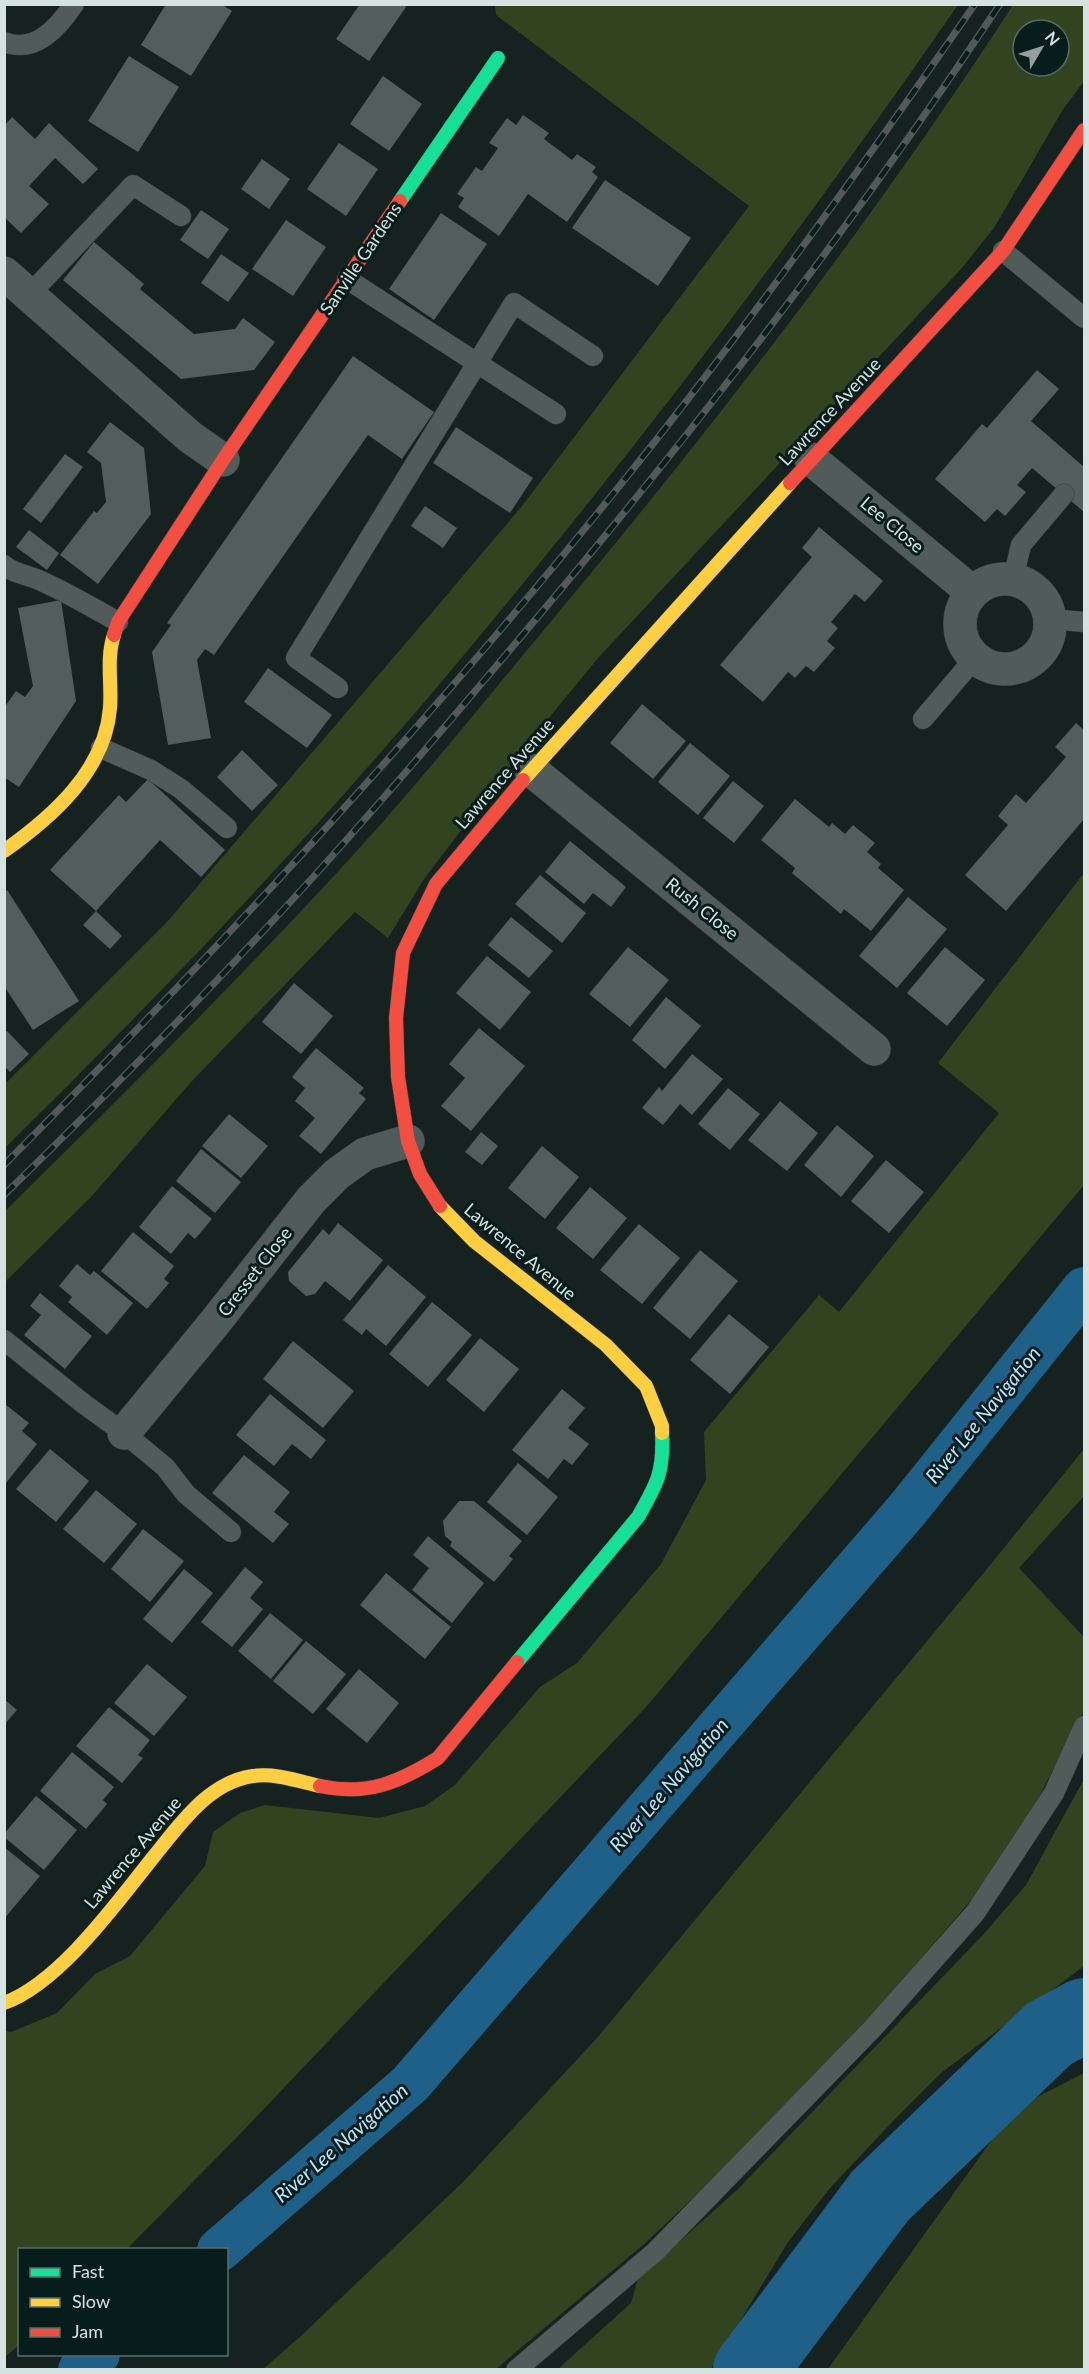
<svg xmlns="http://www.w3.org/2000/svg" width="1089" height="2374" font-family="Lato,sans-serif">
	<rect width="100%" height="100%" fill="#152220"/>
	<g fill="#32441f" fill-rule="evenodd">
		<path d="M495,5H958C810,219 654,426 488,626C338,809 173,982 5,1148V1084L167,922L435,609L522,506L749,206L496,15Z"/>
		<path d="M1013,5H1084V81L1062,111L994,228L961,269L598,658L516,758L424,879L388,938L355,912L192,1081L91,1197L5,1282V1211C116,1102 226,992 332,878C406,799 474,714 543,631C710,431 871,224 1013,5ZM1023,30H1059V66H1023Z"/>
		<path d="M1084,873V1185L647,1706L240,2134L127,2249L20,2250L19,2345L5,2357V2031L11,2032L57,2013L95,1974L130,1956L205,1866L213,1832L240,1813L265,1805L379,1818L425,1806L455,1785L540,1687L577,1663L661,1564L706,1480L704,1432L819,1295L839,1312L999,1113L938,1063Z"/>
		<path d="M1084,1449V1496L1019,1568L1084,1637V1711L1009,1854L960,1913L873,2013L708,2184L644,2244L496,2369L262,2370L302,2335L464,2181L597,2038L991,1564Z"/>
		<path d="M1084,1779V1966L941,2073L896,2118L830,2188L788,2242L711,2369L533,2370L558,2369L631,2303L638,2279L738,2189L982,1936L1026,1885Z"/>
		<path d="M1084,2073V2369H828L1014,2109Z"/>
	</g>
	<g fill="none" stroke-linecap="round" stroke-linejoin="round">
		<g stroke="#1f6089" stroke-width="44">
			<path d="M219,2250L410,2084L907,1510L1084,1289"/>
			<path d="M80,2370L98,2354"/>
		</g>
		<path stroke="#1f6089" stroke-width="74" d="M750,2370L880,2196L1049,2034L1084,2015"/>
	</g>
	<g fill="#525d5d">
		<path d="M166,4H221L232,11L191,76L141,45Z"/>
		<path d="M360,4H403L406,7L369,61L336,39Z"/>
		<path d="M129,56L179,87L138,152L88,121Z"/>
		<path d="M383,76L422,104L389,151L350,124Z"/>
		<path d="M523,115L549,133L544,139L572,160L577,154L596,167L592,172L598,177L567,222L528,194L499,236L458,207L464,198L457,194L476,167L482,171L498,148L489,143L507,118L516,125Z"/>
		<path d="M12,117L35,139L49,123L98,169L83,184L55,158L29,186L49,204L21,233L4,217V126Z"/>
		<path d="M339,143L378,169L346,216L307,189Z"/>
		<path d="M262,159L290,179L269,209L241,189Z"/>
		<path d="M605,180L691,238L658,286L572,228Z"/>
		<path d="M201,210L229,229L208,259L180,240Z"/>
		<path d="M441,213L487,244L434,320L389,289Z"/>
		<path d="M286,220L326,247L293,296L252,269Z"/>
		<path d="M94,242L144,284L140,289L194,334L235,329L243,318L275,342L254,370L181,379L63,280Z"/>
		<path d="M221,254L249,273L228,302L201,283Z"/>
		<path d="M353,356L434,412L402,459L368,435L214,655L205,649L197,660L211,738L168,745L152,652L171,625L167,623Z"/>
		<path d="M1037,370L1059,389L1031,421L1084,467V512L1032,468L1017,485L1026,492L1005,516L997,509L985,522L935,479L982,424L987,428Z"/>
		<path d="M110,422L144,448L151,514L98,584L60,555L94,511L97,513L106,502L101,463L87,452Z"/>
		<path d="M456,427L533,478L510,513L433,463Z"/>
		<path d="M65,454L83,467L41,523L23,509Z"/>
		<path d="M425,506L457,528L443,548L411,526Z"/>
		<path d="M819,527L883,581L865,602L855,594L831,622L838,628L827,641L835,648L814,672L806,666L795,678L788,672L763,702L720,665L812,557L802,548Z"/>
		<path d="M29,530L59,553L47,570L16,547Z"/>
		<path d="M61,600L76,701L19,787L4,777V708L16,691L25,697L33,686L18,608Z"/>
		<path d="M268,668L332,715L307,748L244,702Z"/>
		<path d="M642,704L686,741L653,779L610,743Z"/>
		<path d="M1076,723L1084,730V819L1006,911L965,875L1008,825L998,816L1016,794L1026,803L1066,757L1055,747Z"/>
		<path d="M690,743L730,776L698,815L658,782Z"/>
		<path d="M242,750L278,785L252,811L217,777Z"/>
		<path d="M148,779L225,850L201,877L160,840L96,911L50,870L119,795L126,802Z"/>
		<path d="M733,781L764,806L734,843L703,818Z"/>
		<path d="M795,799L829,827L832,823L845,834L853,825L875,843L867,852L881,864L878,868L904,890L871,931L844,909L841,914L792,873L795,868L761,840Z"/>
		<path d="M570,841L626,887L611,907L593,893L584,904L545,872Z"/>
		<path d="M540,875L586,913L562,943L515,904Z"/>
		<path d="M7,890L79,1001L33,1030L4,986V892Z"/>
		<path d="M908,897L947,929L897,988L859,956Z"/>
		<path d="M96,911L122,936L110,949L83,925Z"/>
		<path d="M511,917L553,951L529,978L488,945Z"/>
		<path d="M628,947L669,980L630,1027L589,994Z"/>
		<path d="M945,947L985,980L947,1026L907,993Z"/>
		<path d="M487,956L531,992L500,1030L456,993Z"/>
		<path d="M294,983L333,1016L301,1054L262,1022Z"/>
		<path d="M666,997L701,1026L665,1069L632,1040Z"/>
		<path d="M479,1028L525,1066L471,1131L441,1106L465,1078L449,1064Z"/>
		<path d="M7,1031L29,1054L10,1072L4,1066V1033Z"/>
		<path d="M316,1048L364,1088L359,1093L366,1099L321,1154L299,1136L315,1118L295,1101L305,1088L292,1077Z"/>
		<path d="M692,1054L723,1079L692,1115L680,1104L663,1125L642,1108L659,1087L662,1091Z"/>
		<path d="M728,1088L760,1114L730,1150L698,1124Z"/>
		<path d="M780,1101L818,1133L787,1171L748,1140Z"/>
		<path d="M229,1114L268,1146L241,1178L202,1146Z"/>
		<path d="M837,1125L874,1156L841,1197L804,1165Z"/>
		<path d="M481,1132L498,1146L482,1165L465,1152Z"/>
		<path d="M542,1146L579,1177L545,1219L508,1188Z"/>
		<path d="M201,1149L241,1182L215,1213L176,1181Z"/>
		<path d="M886,1160L924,1192L889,1233L851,1201Z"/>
		<path d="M172,1186L212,1219L195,1239L188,1233L171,1254L139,1227Z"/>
		<path d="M590,1187L627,1218L593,1259L556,1228Z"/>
		<path d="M338,1223L383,1260L350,1301L325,1281L315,1294L306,1296L289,1281L288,1272L323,1229L329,1235Z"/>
		<path d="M639,1224L680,1258L642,1304L600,1270Z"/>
		<path d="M133,1232L174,1266L164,1279L169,1283L147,1309L101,1271Z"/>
		<path d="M700,1250L738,1281L690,1339L653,1308Z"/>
		<path d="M77,1264L90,1275L94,1271L133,1303L107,1335L68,1302L72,1297L59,1286Z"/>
		<path d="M388,1265L426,1297L386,1346L366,1329L362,1335L343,1320Z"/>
		<path d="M40,1293L92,1336L65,1369L24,1335L41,1315L30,1306Z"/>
		<path d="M432,1302L472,1335L428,1387L389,1354Z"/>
		<path d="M729,1314L769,1347L730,1394L690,1360Z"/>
		<path d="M480,1338L519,1369L484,1412L446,1380Z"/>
		<path d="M293,1341L354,1391L323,1428L263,1379Z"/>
		<path d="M562,1389L585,1408L568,1428L589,1444L572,1465L564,1459L548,1479L512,1450Z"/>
		<path d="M270,1394L326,1440L311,1459L292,1444L274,1466L236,1435Z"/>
		<path d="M6,1405L29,1423L22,1431L37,1444L6,1483L4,1407Z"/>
		<path d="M50,1449L89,1481L56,1522L16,1489Z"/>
		<path d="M244,1455L290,1492L274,1512L289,1524L273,1543L212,1493Z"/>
		<path d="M518,1463L558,1497L527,1535L487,1502Z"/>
		<path d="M96,1490L137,1524L104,1563L63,1529Z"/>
		<path d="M459,1501H474L522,1541L509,1556L513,1559L494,1582L450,1546L452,1542L445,1536L443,1521Z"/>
		<path d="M143,1529L184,1561L150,1602L111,1569Z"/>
		<path d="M428,1536L484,1583L452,1623L412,1590L429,1568L413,1555Z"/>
		<path d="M245,1567L263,1582L250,1598L263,1609L232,1647L201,1622Z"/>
		<path d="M184,1569L213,1593L172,1643L143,1619Z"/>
		<path d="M386,1573L451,1627L425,1659L360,1605Z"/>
		<path d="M270,1613L303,1640L271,1679L238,1651Z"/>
		<path d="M306,1641L346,1674L313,1714L273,1681Z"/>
		<path d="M147,1664L187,1697L154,1736L114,1703Z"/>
		<path d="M359,1669L399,1703L367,1743L326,1709Z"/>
		<path d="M4,1699L17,1710L4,1725Z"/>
		<path d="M109,1707L150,1740L138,1755L143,1758L122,1783L76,1746Z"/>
		<path d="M72,1752L114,1787L103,1800L107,1804L86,1829L40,1791Z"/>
		<path d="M36,1796L77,1830L44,1870L4,1837V1834Z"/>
		<path d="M4,1847L40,1876L4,1919Z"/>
	</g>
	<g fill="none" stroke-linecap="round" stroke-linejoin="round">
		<defs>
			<g id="lane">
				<path d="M4,42C35,54 58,28 74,4"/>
				<path d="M1003,251L1084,318"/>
				<path d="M347,279L556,414"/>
				<path d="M29,295L133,185L181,216"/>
				<path d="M4,565C12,573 28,575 39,580C66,592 92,607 118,622"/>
				<path d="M1013,579L1021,545L1064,494"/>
				<path d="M1050,619L1084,622"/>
				<path d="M338,688L296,658L514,303L593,356"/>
				<path d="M923,719L975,658"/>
				<path d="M101,748L151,770L181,789L227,828"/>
				<path d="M4,1340L84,1404L124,1433L165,1467L186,1494L231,1532"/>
				<path d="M516,2370L655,2252L873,2028L975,1913L1054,1793L1084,1726"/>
			</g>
			<g id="street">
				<path d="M4,273L190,437L223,460"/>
				<path d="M811,459L972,592"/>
				<circle cx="1005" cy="624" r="45"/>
				<path d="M531,770L874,1049"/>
				<path d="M124,1433L216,1321L311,1200L337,1174L365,1154L408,1141"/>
			</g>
			<g id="fast">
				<path d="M400,201L498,58"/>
				<path d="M517,1662L638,1517C657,1484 664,1472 662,1433"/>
			</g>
			<g id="slow">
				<path d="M523,780L790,483"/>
				<path d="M4,851C52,817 105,771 110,708C112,684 106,658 114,635"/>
				<path d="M440,1206L474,1241L606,1345L646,1386L662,1426V1433"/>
				<path d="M4,2003C60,1983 118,1901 155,1855C181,1823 209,1782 253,1776C275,1773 298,1781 320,1786"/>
			</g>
			<g id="jam">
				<path d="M790,483L1003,251L1084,130"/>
				<path d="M114,635L118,622L223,460L400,201"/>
				<path d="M440,1206L420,1174L408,1141L398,1077L396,1018L403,953L436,884L523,780"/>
				<path d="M320,1786C367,1796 398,1783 438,1758L517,1662"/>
			</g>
		</defs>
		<use href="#lane" stroke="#343e3d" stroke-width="21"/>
		<use href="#street" stroke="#343e3d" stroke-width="34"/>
		<use href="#fast" stroke="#343e3d" stroke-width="15"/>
		<use href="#slow" stroke="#343e3d" stroke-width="15"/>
		<use href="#jam" stroke="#343e3d" stroke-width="15"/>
		<use href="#lane" stroke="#515b59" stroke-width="20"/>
		<use href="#street" stroke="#515b59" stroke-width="33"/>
		<use href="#fast" stroke="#16e098" stroke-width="14"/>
		<use href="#slow" stroke="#ffcf43" stroke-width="14"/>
		<use href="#jam" stroke="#f24e42" stroke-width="14"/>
		<defs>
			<g id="rail">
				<path d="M4,1165C236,932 457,693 660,435C770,295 874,150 975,4"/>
				<path d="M4,1195C111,1091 215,985 315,875C381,802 445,727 509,651C684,445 850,230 1000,4"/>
			</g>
		</defs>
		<use href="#rail" stroke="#515a59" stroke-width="7"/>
		<use href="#rail" stroke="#061d1b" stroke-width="4.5" stroke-dasharray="14" stroke-linecap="butt"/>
	</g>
	<g text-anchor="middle" stroke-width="6" stroke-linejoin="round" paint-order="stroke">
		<g font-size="18" fill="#d5e3e0" stroke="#061d1b">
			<text transform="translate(361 259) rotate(-56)" y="6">Sanville Gardens</text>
			<text transform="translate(830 412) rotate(-47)" y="6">Lawrence Avenue</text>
			<text transform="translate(892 525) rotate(40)" y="6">Lee Close</text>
			<text transform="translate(505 774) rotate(-49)" y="6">Lawrence Avenue</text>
			<text transform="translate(702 909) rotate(39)" y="6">Rush Close</text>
			<text transform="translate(520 1252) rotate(40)" y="6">Lawrence Avenue</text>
			<text transform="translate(255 1272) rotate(-52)" y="6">Cresset Close</text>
			<text transform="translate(133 1853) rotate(-50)" y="6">Lawrence Avenue</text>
		</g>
		<g font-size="20" font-style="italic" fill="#c0e3fd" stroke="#061d1b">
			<text transform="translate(983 1415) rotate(-51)" y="7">River Lee Navigation</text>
			<text transform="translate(669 1785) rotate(-49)" y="7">River Lee Navigation</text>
			<text transform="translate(341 2143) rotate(-41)" y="7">River Lee Navigation</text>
		</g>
	</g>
	<rect width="1089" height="2374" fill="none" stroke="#d5e3e0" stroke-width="12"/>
	<rect x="18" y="2248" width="210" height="108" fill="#061d1b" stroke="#596c6a" stroke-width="1.5"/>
	<rect x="30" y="2268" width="30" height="9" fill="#16e098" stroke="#596c6a" stroke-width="1.5"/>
	<text x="72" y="2278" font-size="18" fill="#d5e3e0">Fast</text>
	<rect x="30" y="2298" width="30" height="9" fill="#ffcf43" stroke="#596c6a" stroke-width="1.5"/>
	<text x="72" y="2308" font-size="18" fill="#d5e3e0">Slow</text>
	<rect x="30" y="2328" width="30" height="9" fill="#f24e42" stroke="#596c6a" stroke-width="1.5"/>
	<text x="72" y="2338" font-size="18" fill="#d5e3e0">Jam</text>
	<g transform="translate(1041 48) rotate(51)"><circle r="28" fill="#061d1b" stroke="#596c6a" stroke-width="1.5"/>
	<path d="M0-4.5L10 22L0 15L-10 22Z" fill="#929f9d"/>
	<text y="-9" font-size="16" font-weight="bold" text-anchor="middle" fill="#d5e3e0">N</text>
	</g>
</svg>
